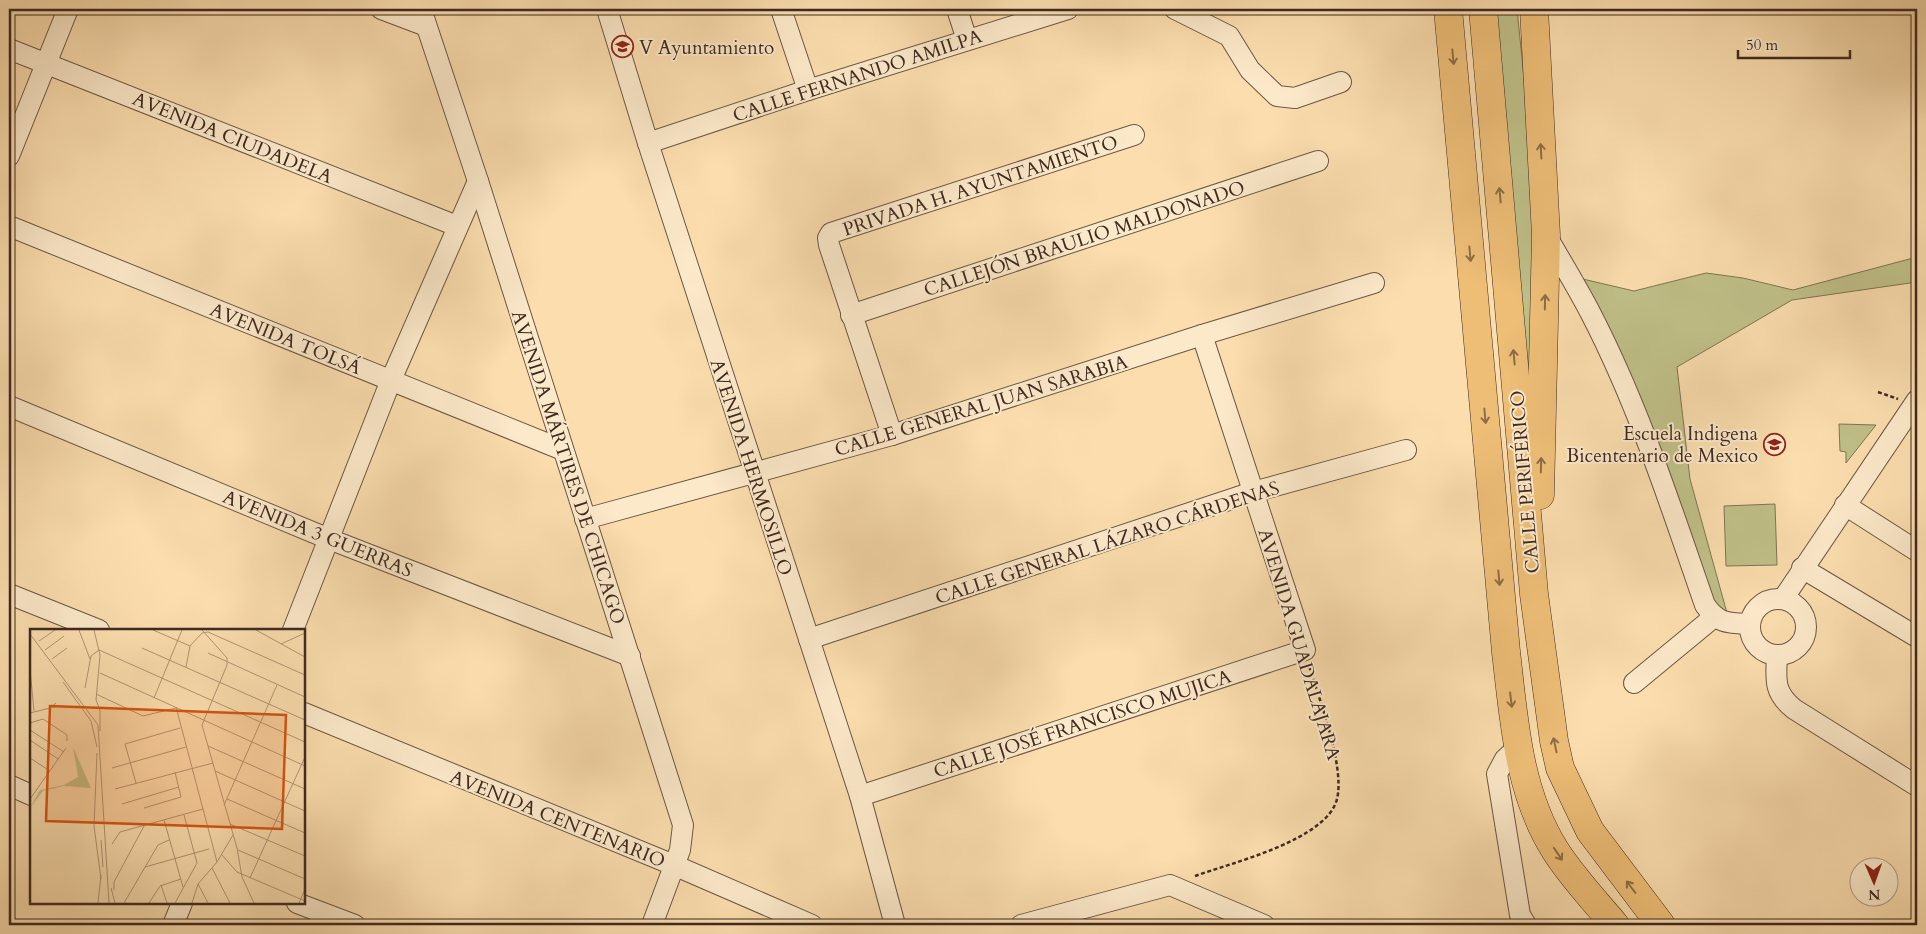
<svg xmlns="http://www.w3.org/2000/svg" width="1926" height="934" font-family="Cardo,serif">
	<rect width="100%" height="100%" fill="#fbddae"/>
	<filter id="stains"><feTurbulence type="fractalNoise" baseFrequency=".004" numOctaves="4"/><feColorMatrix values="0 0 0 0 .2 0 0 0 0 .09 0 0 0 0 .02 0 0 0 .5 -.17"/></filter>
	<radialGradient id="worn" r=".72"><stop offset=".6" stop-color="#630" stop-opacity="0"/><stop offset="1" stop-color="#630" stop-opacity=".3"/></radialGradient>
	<g fill="#c0c089" stroke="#7e7556">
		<path d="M1494,9H1517L1531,147L1535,238L1534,462Z"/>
		<path d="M1917,257V282L1792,300L1677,367L1690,479L1727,613L1705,605L1570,276L1634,291L1706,273L1743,278L1793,290Z"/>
		<path d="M1839,424L1876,425L1846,463V452L1840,451Z"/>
		<path d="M1775,504L1777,565L1726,566L1724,506Z"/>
	</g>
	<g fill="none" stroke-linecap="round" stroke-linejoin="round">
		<defs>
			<g id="minor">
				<path d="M381,9L426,26"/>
				<path d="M421,9L478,181L683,825L680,850L652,925"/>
				<path d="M607,9L648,143L860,796L895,925"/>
				<path d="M781,9L808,90"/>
				<path d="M957,9L967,40"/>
				<path d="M1175,9L1229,36L1250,70L1277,96L1295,98L1341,82"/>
				<path d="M9,49L457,226"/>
				<path d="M648,143L808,90L1068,9"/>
				<path d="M9,156L68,9"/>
				<path d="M9,226L563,450"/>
				<path d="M1546,235C1561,261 1577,287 1591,314C1639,407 1671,507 1705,605C1718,624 1728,623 1750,624"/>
				<path d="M851,315L1318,161"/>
				<path d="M9,406L329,539L630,656"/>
				<path d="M892,435L829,245L828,238L831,233L1134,135"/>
				<path d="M1845,505L1917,551"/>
				<path d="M585,519L892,435L1202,335L1374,283"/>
				<path d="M1802,568L1917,637"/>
				<path d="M9,594L99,630"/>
				<circle cx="1778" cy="627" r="28"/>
				<path d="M1783,599L1917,400"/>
				<path d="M293,630L391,380L478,181"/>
				<path d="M809,639L1253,492L1406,450"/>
				<path d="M1777,655C1776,679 1773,692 1794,709L1917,786"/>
				<path d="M1634,683L1714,617"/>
				<path d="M304,713L676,866L812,925"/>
				<path d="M1517,748L1505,759L1497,774L1520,915L1526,925"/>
				<path d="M9,785L31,795"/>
				<path d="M860,796L1305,650L1202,335"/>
				<path d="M297,903L355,925"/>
				<path d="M173,925L182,903"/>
				<path d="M1021,925L1170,885L1264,925"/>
			</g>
			<g id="highway">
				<path d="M1448,9L1506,652C1514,720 1518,791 1555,850C1572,877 1595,901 1615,925"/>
				<path d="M1483,9L1534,594L1554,741L1560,768L1590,831L1661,925"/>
				<path d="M1534,9L1546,235L1540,495"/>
			</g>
		</defs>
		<use href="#minor" stroke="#6c5745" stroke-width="22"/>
		<use href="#highway" stroke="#3d2a22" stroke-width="29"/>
		<g stroke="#3d2a22" stroke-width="2.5" stroke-dasharray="4 2.5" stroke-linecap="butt">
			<path d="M1878,392L1898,399"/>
			<path d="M1195,876C1231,863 1327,840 1337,799C1345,767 1319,698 1309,666"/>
		</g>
		<use href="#minor" stroke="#fce9ca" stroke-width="20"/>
		<use href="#highway" stroke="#eebe77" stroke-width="28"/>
	</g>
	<defs><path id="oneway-shaft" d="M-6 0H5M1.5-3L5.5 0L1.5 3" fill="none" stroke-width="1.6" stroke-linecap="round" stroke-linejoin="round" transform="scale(1.25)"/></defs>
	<g stroke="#8d6d48">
		<use href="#oneway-shaft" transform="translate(1453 57) rotate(85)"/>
		<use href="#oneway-shaft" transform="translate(1541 151) rotate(-93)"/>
		<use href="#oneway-shaft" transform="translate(1500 195) rotate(-95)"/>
		<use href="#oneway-shaft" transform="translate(1470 254) rotate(85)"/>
		<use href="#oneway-shaft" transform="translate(1545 302) rotate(-89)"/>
		<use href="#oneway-shaft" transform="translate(1514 357) rotate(-95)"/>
		<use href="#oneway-shaft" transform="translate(1485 416) rotate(85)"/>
		<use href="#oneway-shaft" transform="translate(1541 465) rotate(-89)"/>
		<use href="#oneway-shaft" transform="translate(1499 578) rotate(85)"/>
		<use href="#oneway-shaft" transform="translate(1511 700) rotate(83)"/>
		<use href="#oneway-shaft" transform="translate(1555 745) rotate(-102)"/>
		<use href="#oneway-shaft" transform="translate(1558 854) rotate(56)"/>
		<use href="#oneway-shaft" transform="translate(1631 887) rotate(-127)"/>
	</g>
	<defs>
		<symbol id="school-ring" viewBox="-11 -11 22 22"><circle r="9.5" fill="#fce9ca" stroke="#8f2418" stroke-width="1.5"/><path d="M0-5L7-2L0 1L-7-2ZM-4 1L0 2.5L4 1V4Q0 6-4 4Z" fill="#8f2418"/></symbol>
	</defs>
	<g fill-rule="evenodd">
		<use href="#school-ring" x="610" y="34" width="25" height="25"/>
		<use href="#school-ring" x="1762" y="432" width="25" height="25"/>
	</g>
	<g text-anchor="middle" stroke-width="4" stroke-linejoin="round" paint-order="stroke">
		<g font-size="19" fill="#3d2a22" stroke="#fce9ca" text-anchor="start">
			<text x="639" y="54">V Ayuntamiento</text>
			<text x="1758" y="440" text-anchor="end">Escuela Indigena<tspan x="1758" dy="22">Bicentenario de Mexico</tspan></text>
		</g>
		<g font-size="19" fill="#3d2a22" stroke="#fce9ca">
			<text transform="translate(857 75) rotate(-18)" y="7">CALLE FERNANDO AMILPA</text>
			<text transform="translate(233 137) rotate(22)" y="7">AVENIDA CIUDADELA</text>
			<text transform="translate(980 185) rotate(-18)" y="7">PRIVADA H. AYUNTAMIENTO</text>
			<text transform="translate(1084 238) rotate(-18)" y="7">CALLEJÓN BRAULIO MALDONADO</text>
			<text transform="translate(286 338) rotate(22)" y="7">AVENIDA TOLSÁ</text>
			<text transform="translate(981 405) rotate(-17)" y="7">CALLE GENERAL JUAN SARABIA</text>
			<text transform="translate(569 467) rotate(72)" y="7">AVENIDA MÁRTIRES DE CHICAGO</text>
			<text transform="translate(752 467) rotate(72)" y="7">AVENIDA HERMOSILLO</text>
			<text transform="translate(1524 482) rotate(-95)" y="7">CALLE PERIFÉRICO</text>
			<text transform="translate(318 533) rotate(22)" y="7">AVENIDA 3 GUERRAS</text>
			<text transform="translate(1107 542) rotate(-18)" y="7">CALLE GENERAL LÁZARO CÁRDENAS</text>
			<text transform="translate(1300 644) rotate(73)" y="7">AVENIDA GUADALAJARA</text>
			<text transform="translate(1082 723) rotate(-18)" y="7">CALLE JOSÉ FRANCISCO MUJICA</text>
			<text transform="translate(558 818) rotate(22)" y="7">AVENIDA CENTENARIO</text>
		</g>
	</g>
	<g transform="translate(30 629)">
		<rect width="275" height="275" fill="#fbddae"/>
		<path d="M43,118L61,159L34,157L13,162L0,179L10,161L34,156L48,148Z" fill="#c0c089"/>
		<path fill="none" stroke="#af9576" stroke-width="1" d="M49,1L60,30M64,1L70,26L66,71L70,81V102M123,1L160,17M172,1L197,29V36L172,96L207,219L212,248L224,274M226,1L275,28M172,4L178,3L275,46M0,5L68,96L79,274M9,12L25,1M251,15L275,4M112,19L275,91M15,21L34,7M178,24L275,68M22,30L37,19M156,38L160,17L172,4M0,40L4,82M70,44L275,137M33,53L61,92L67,118M55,59L61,27L69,21L275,113M66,65L113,87L146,79M124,69L152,1M146,78L187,233M0,84L20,79L26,74M0,94L13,90L37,106V112M0,101L34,123M0,111L28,130M178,117L275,160M67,124L64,197L71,250M0,129L20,142M82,139L156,118M185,142L275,182M106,154L95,115L150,99M85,160L183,134M0,170L36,119M197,170L275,204M92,175L149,158M194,176L247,56M114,179L151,168L145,143M134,191L153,258M200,195L275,227M71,211L73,238M82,215L90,203L173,180M208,221L275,250M192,226L207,243L275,272M115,238L179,220M182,239L200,274M220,249L275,128M168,255L178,274M131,256L137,274M81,259L85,274M84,261V253L114,197M68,274L71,246M94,274L128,216L139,211M119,274L130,257L151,250M145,274L167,234L154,186M162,274L168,255L187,233L203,206M269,274L275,260"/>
		<path fill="#d7540e" fill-opacity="0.15" stroke="#d7540e" stroke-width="2.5" d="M20,77L256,86L252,200L16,192Z"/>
		<rect width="275" height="275" fill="none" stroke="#3d2a22" stroke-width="2.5"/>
	</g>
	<rect width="1926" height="934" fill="none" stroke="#fbddae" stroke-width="30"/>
	<rect x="10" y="10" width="1906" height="914" fill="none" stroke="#3d2a22" stroke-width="2.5"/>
	<rect x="15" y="15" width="1896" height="904" fill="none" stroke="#3d2a22"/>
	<g transform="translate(1874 882) rotate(178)"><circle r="24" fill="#fce9ca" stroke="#b09d87"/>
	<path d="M0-4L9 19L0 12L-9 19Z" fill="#8f2418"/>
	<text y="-8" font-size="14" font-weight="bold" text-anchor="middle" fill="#3d2a22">N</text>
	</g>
	<path d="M1738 50v8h112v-8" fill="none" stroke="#3d2a22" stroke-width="2.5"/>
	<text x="1746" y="50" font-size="15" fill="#3d2a22" stroke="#fce9ca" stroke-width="4" paint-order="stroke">50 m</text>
	<rect width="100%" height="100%" filter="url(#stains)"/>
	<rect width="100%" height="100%" fill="url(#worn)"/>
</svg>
